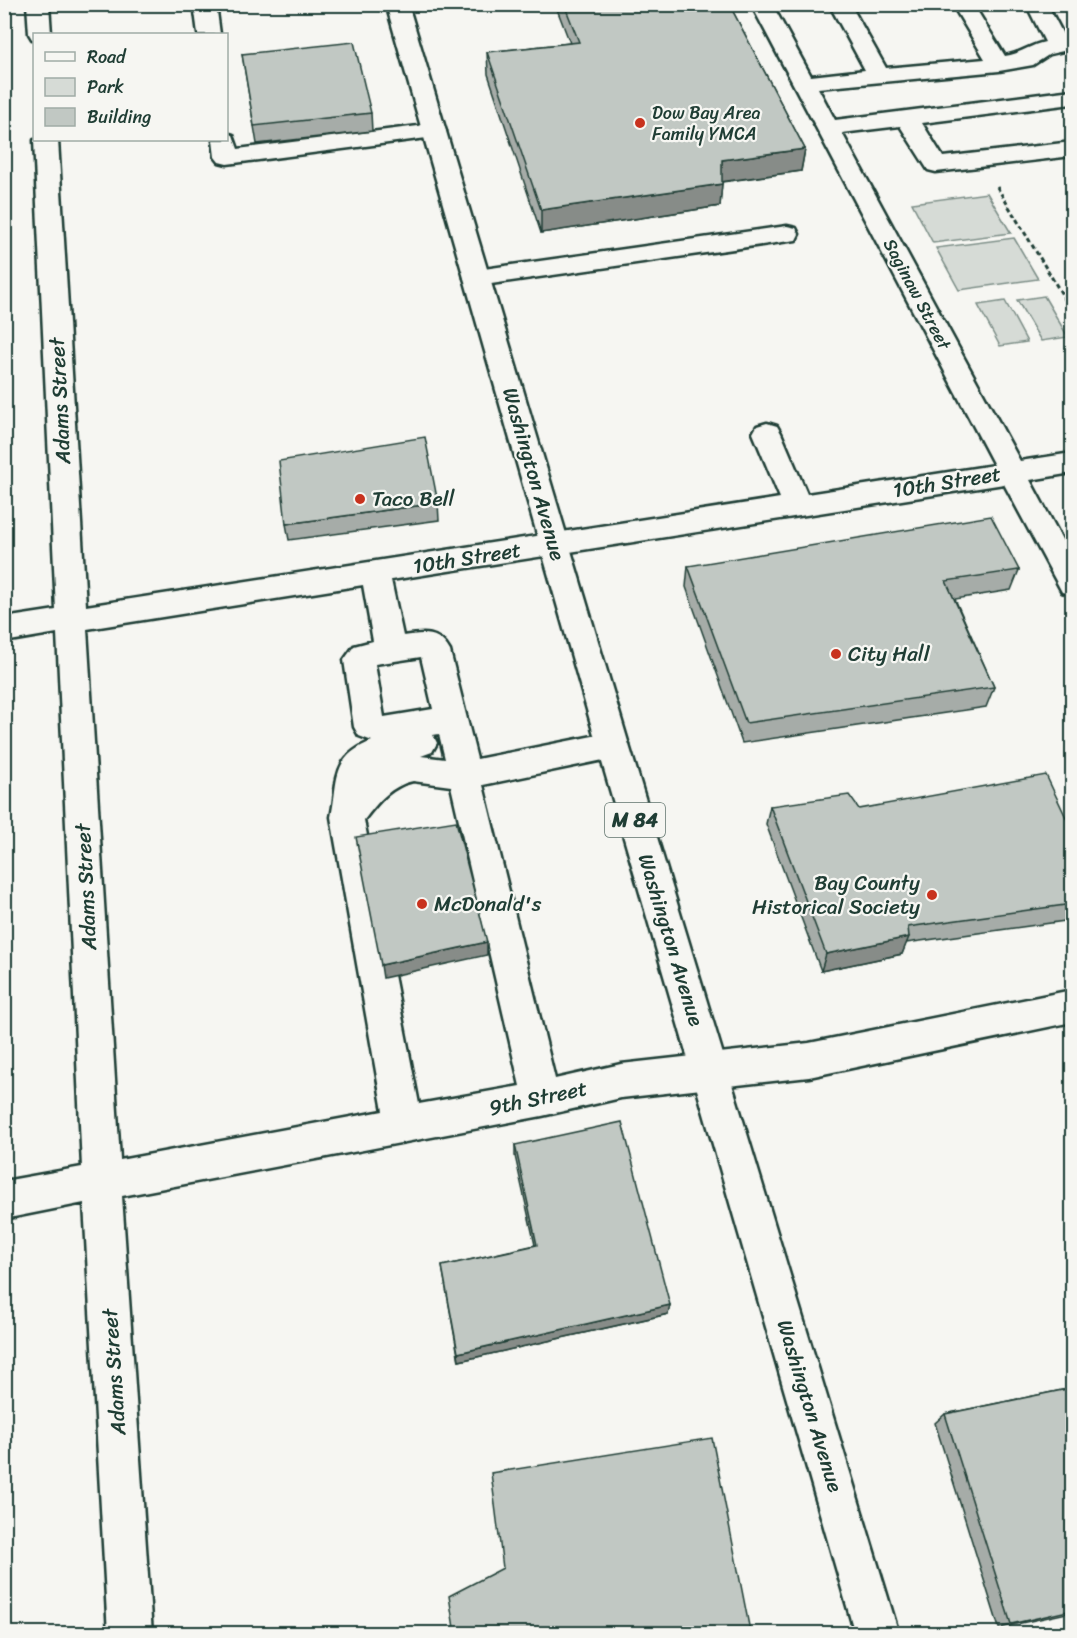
<svg xmlns="http://www.w3.org/2000/svg" width="1077" height="1638" font-family="Sriracha,sans-serif">
	<rect width="100%" height="100%" fill="#f6f6f2"/>
	<filter id="ink" filterUnits="userSpaceOnUse"><feTurbulence type="fractalNoise" baseFrequency=".0167" numOctaves="2"/><feDisplacementMap in="SourceGraphic" scale="12" xChannelSelector="R" yChannelSelector="G"/><feConvolveMatrix kernelMatrix="1 2 1 2 8 2 1 2 1" color-interpolation-filters="sRGB"/></filter>
	<g filter="url(#ink)">
		<g fill="#d6dbd6" stroke="#7a8c85" stroke-width="1.5">
			<path d="M987,193L1011,233L933,243L912,203Z"/>
			<path d="M1014,238L1038,279L959,290L936,248Z"/>
			<path d="M1044,296L1068,337L1041,341L1017,300Z"/>
			<path d="M1005,301L1027,342L1000,346L978,305Z"/>
		</g>
		<g fill="none" stroke-linecap="round" stroke-linejoin="round">
			<defs>
				<g id="minor">
					<path d="M27,4H49L51,34H34V39H32L29,34Z"/>
					<path d="M194,4H216L220,34H198Z"/>
					<path d="M751,4H772L811,76L865,70L829,4H850L886,68L985,59L952,4H973L1005,56C1020,54 1030,45 1045,42L1026,4H1047L1065,38L1072,37V49L1050,54L1033,65L999,71L818,88L835,120L1072,90V104L922,123L943,157L1072,142V156L936,172L928,170L900,126L842,133L1020,461L1072,453V473L1030,480L1072,558V595L1062,592L1004,484L391,580L403,636C423,633 439,630 450,651L477,759L613,732L624,736L629,745L624,754L613,758L483,785L555,1079L621,1064L809,1043L1072,990V1022L809,1077L621,1098L542,1116L122,1196L152,1634H108L84,1203L4,1219V1181L82,1167L57,633L4,642V618L56,610L34,140H58L86,606L780,498L753,433L757,426L767,423L777,426L781,433L807,494L994,465ZM363,585L373,641L354,646L344,660L354,727L359,736L372,741C330,758 339,781 331,817L383,1111L120,1160L87,629ZM421,657L433,709L384,717L375,664ZM439,734L445,759L421,756L432,752L437,743L433,735ZM413,781L451,786L520,1086L419,1104L364,820C378,802 390,786 413,781Z"/>
					<path d="M434,124L442,126L446,131L442,136L227,164L219,162L215,157L213,140H226V133L233,135L238,149Z"/>
					<path d="M787,226L796,228L799,234L796,240L477,286L468,284L464,278L468,272L477,270Z"/>
				</g>
				<path id="major" d="M386,4H408L629,745L899,1634H855L597,745Z"/>
			</defs>
			<use href="#minor" stroke="#1f3d34" stroke-width="5"/>
			<use href="#major" stroke="#1f3d34" stroke-width="5"/>
			<path stroke="#1f3d34" stroke-width="3" stroke-dasharray="4.5 3" stroke-linecap="butt" d="M997,187L1072,311"/>
			<use href="#minor" fill="#f6f6f2" fill-rule="evenodd"/>
			<use href="#major" fill="#f6f6f2" fill-rule="evenodd"/>
		</g>
		<g fill="#a6aca8" stroke="#1f3d34" stroke-width="1.5">
			<path d="M555,4H729L805,149L801,171L722,182L720,206L541,233L488,74L487,52L570,43Z"/>
			<path d="M242,54L371,113L372,131L257,144Z"/>
			<path d="M438,503L439,520L289,540L286,524Z"/>
			<path d="M688,566L1019,570L1011,590L955,599L994,687L986,707L742,743L686,587Z"/>
			<path d="M770,806L859,809L1072,830V920L906,943L902,954L821,971L766,824Z"/>
			<path d="M515,1145L670,1305L668,1314L459,1361L442,1266L535,1245L515,1156Z"/>
			<path d="M1072,1388V1612L999,1628L935,1423L945,1414Z"/>
		</g>
		<g fill="#878c88" stroke="#1f3d34" stroke-width="1.5">
			<path d="M805,149L801,171L720,182L722,160Z"/>
			<path d="M722,184L720,206L541,233V210Z"/>
			<path d="M909,937L902,954L821,971L826,954Z"/>
			<path d="M487,942V955L383,978L381,965Z"/>
			<path d="M670,1305L668,1314L459,1361L458,1353Z"/>
		</g>
		<g fill="#c1c8c3" stroke="#1f3d34" stroke-width="1.5">
			<path d="M564,4H729L805,149L722,160V184L541,210L487,52L579,42Z"/>
			<path d="M354,42L371,113L254,126L242,54Z"/>
			<path d="M425,437L438,503L286,524L279,461Z"/>
			<path d="M991,516L1019,570L946,581L994,687L746,723L688,566Z"/>
			<path d="M1046,775L1072,830V904L908,927L909,937L826,954L770,806L849,795L859,809Z"/>
			<path d="M456,821L487,942L381,965L356,837Z"/>
			<path d="M622,1122L670,1305L458,1353L442,1266L537,1245L515,1145Z"/>
			<path d="M1072,1388V1610L1011,1624L945,1414Z"/>
			<path d="M712,1438L750,1631L748,1634H455L449,1596L503,1568L491,1473Z"/>
		</g>
	</g>
	<g fill="#c8321e" stroke="#f6f6f2" stroke-width="2">
		<circle cx="640" cy="123" r="6"/>
		<circle cx="360" cy="499" r="6"/>
		<circle cx="836" cy="654" r="6"/>
		<circle cx="932" cy="895" r="6"/>
		<circle cx="422" cy="904" r="6"/>
	</g>
	<g text-anchor="middle" stroke-width="4.5" stroke-linejoin="round" paint-order="stroke">
		<g font-size="18" fill="#1f3d34" stroke="#f6f6f2" text-anchor="start">
			<text x="652" y="119">Dow Bay Area<tspan x="652" dy="21">Family YMCA</tspan></text>
		</g>
		<g font-size="18" fill="#1f3d34" stroke="#f6f6f2">
			<text transform="translate(917 294) rotate(62)" y="6">Saginaw Street</text>
		</g>
		<rect fill="#f6f6f2" stroke="#60746d" stroke-width="1.5" x="605" y="803" width="60" height="34" rx="4.5"/>
		<g font-size="20" font-weight="bold" fill="#1f3d34">
			<text x="635" y="827">M 84</text>
		</g>
		<g font-size="21" fill="#1f3d34" stroke="#f6f6f2">
			<text transform="translate(60 401) rotate(-93)" y="7">Adams Street</text>
			<text transform="translate(534 474) rotate(74)" y="7">Washington Avenue</text>
			<text transform="translate(947 482) rotate(-9)" y="7">10th Street</text>
			<text transform="translate(467 558) rotate(-9)" y="7">10th Street</text>
			<text transform="translate(86 887) rotate(-93)" y="7">Adams Street</text>
			<text transform="translate(671 940) rotate(73)" y="7">Washington Avenue</text>
			<text transform="translate(538 1098) rotate(-12)" y="7">9th Street</text>
			<text transform="translate(114 1372) rotate(-94)" y="7">Adams Street</text>
			<text transform="translate(810 1406) rotate(73)" y="7">Washington Avenue</text>
		</g>
		<g font-size="21" fill="#1f3d34" stroke="#f6f6f2" text-anchor="start">
			<text x="372" y="506">Taco Bell</text>
			<text x="848" y="661">City Hall</text>
			<text x="920" y="890" text-anchor="end">Bay County<tspan x="920" dy="24">Historical Society</tspan></text>
			<text x="434" y="911">McDonald's</text>
		</g>
	</g>
	<rect width="1077" height="1638" fill="none" stroke="#f6f6f2" stroke-width="24"/>
	<rect x="12" y="12" width="1053" height="1614" fill="none" stroke="#1f3d34" stroke-width="2" filter="url(#ink)"/>
	<rect x="33" y="33" width="195" height="108" fill="#f6f6f2" stroke="#a0aca6" stroke-width="1.5"/>
	<rect x="45" y="52" width="30" height="9" fill="#f6f6f2" stroke="#a0aca6" stroke-width="1.5"/>
	<text x="87" y="63" font-size="18" fill="#1f3d34">Road</text>
	<rect x="45" y="78" width="30" height="18" fill="#d6dbd6" stroke="#a0aca6" stroke-width="1.5"/>
	<text x="87" y="93" font-size="18" fill="#1f3d34">Park</text>
	<rect x="45" y="108" width="30" height="18" fill="#c1c8c3" stroke="#a0aca6" stroke-width="1.5"/>
	<text x="87" y="123" font-size="18" fill="#1f3d34">Building</text>
</svg>
